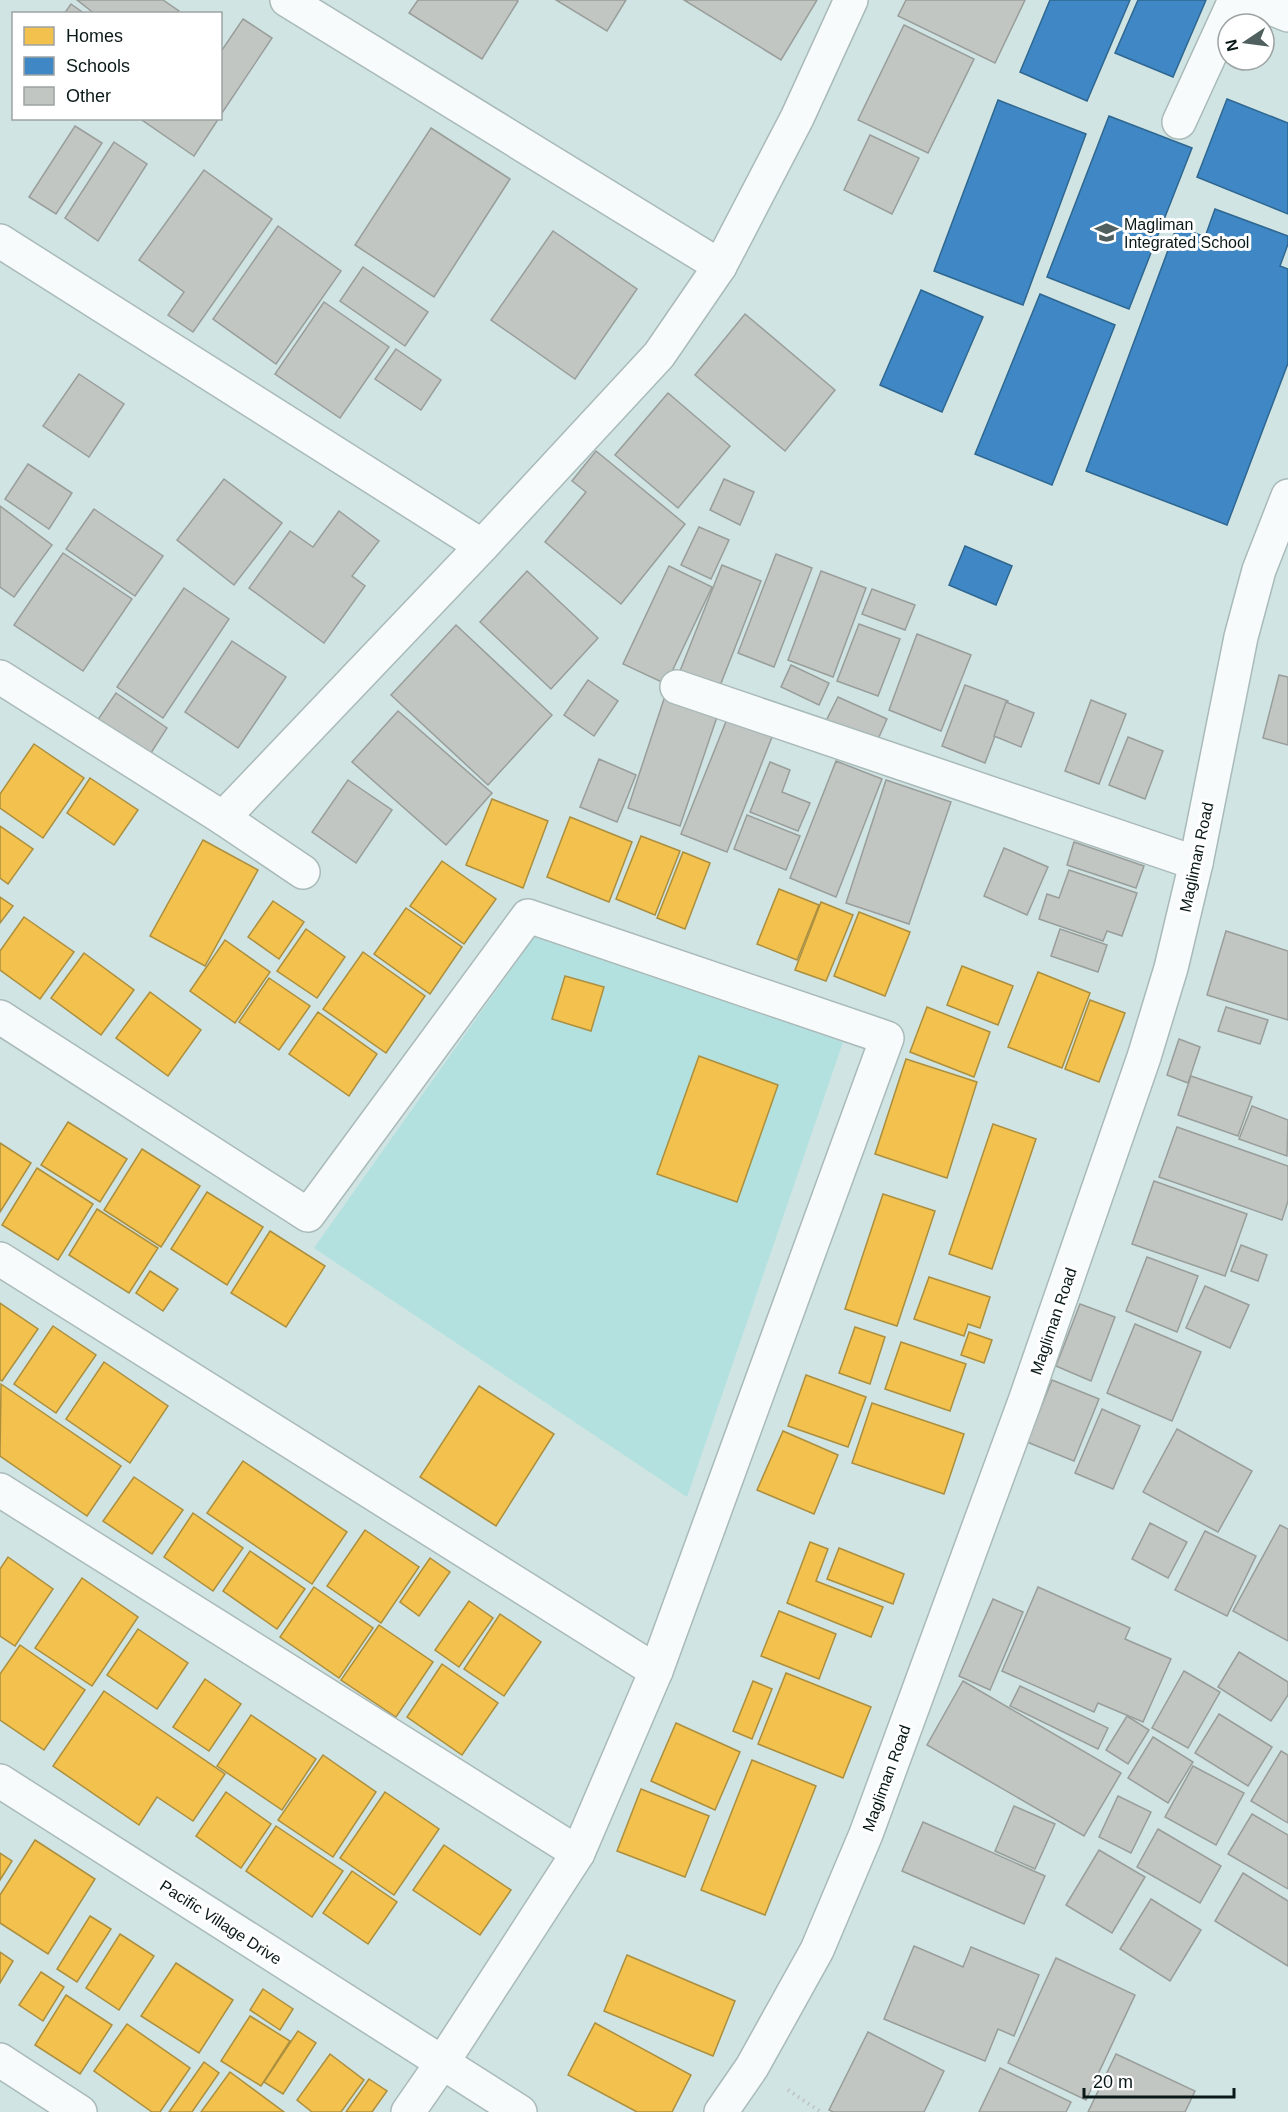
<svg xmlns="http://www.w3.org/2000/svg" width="1288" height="2112" font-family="Helvetica,sans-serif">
	<rect width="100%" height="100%" fill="#cfe4e3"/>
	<path fill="#b2e1df" d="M534,937L843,1042L687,1497L314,1248Z"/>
	<g fill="#f2c14e" stroke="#ac8f3e" stroke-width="1.5">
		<path d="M34,744L84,778L43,838L0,808V794Z"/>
		<path d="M90,778L138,810L114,845L67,813Z"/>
		<path d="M492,799L548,821L523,888L466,865Z"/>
		<path d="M570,817L632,842L609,902L547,877Z"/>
		<path d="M0,826L33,849L8,884L0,878Z"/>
		<path d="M641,836L680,851L655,915L616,899Z"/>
		<path d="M203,840L258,870L205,966L150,936Z"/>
		<path d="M683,852L710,863L685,929L657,918Z"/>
		<path d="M442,861L496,899L464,944L410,906Z"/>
		<path d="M779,889L819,905L797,960L757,944Z"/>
		<path d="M0,897L13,906L0,923Z"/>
		<path d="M273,901L304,922L279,959L248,937Z"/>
		<path d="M821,902L853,915L826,981L795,970Z"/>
		<path d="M406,908L462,947L430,994L374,954Z"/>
		<path d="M859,912L910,932L885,996L834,976Z"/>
		<path d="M24,917L74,952L40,999L0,970V951Z"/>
		<path d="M306,929L345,957L317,998L277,971Z"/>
		<path d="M225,940L270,972L235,1023L190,991Z"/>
		<path d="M363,952L425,996L386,1053L323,1009Z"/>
		<path d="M84,953L134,990L101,1035L51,998Z"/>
		<path d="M962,966L1013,986L998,1025L947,1005Z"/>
		<path d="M1038,972L1090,993L1062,1068L1008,1047Z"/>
		<path d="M565,976L604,987L591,1031L552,1019Z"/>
		<path d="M269,978L310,1006L279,1050L239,1022Z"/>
		<path d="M150,992L201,1030L168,1076L116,1038Z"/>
		<path d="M1090,1000L1125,1013L1099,1082L1065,1069Z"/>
		<path d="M927,1007L990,1032L974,1077L910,1052Z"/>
		<path d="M318,1012L377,1054L349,1096L289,1054Z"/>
		<path d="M699,1056L778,1085L737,1202L657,1174Z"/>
		<path d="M906,1059L977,1082L947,1178L875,1154Z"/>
		<path d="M68,1122L127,1159L100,1202L41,1165Z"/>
		<path d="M993,1124L1036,1139L992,1269L949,1254Z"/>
		<path d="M0,1143L31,1163L0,1212Z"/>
		<path d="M142,1149L200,1186L161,1247L104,1210Z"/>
		<path d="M37,1168L93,1204L58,1260L2,1225Z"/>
		<path d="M207,1192L263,1227L227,1285L171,1249Z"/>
		<path d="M883,1194L935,1211L897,1326L845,1309Z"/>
		<path d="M97,1209L158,1248L129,1293L69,1255Z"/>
		<path d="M270,1231L325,1266L286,1327L231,1293Z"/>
		<path d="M150,1271L178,1289L163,1311L136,1293Z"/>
		<path d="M929,1277L990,1297L980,1328L968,1324L964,1336L914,1319Z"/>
		<path d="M0,1303L38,1329L2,1381L0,1380Z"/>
		<path d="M53,1326L96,1355L56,1413L14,1384Z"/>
		<path d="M855,1327L885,1337L870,1384L839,1373Z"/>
		<path d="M969,1332L992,1340L984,1363L961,1355Z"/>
		<path d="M901,1342L966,1364L950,1411L885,1389Z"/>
		<path d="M104,1362L168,1406L130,1463L66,1419Z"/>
		<path d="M806,1375L866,1397L848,1447L788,1426Z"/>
		<path d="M1,1384L121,1466L87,1516L0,1456Z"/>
		<path d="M479,1386L554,1434L496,1526L420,1477Z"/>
		<path d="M872,1403L964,1434L944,1494L852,1463Z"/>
		<path d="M783,1431L838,1455L814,1514L757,1490Z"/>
		<path d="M243,1461L347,1532L312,1584L207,1513Z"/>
		<path d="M134,1477L183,1510L152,1554L103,1521Z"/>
		<path d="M193,1513L243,1548L213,1591L164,1557Z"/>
		<path d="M365,1530L419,1567L381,1623L327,1586Z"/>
		<path d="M810,1542L828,1549L816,1581L883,1607L871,1637L787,1603Z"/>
		<path d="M839,1548L904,1574L893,1604L827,1579Z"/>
		<path d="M250,1551L305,1589L277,1629L223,1591Z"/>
		<path d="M8,1557L53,1589L15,1646L0,1636V1569Z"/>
		<path d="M430,1558L450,1572L419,1616L400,1602Z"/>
		<path d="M82,1578L138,1617L92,1686L35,1648Z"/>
		<path d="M314,1587L373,1628L339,1678L280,1637Z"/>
		<path d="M469,1601L493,1618L459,1667L435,1650Z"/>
		<path d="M779,1611L836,1634L819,1679L761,1656Z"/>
		<path d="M500,1614L541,1642L504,1696L464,1669Z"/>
		<path d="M379,1625L433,1662L396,1717L341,1680Z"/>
		<path d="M138,1629L188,1663L157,1709L107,1675Z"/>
		<path d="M20,1645L85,1690L44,1750L0,1720V1674Z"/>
		<path d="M442,1664L498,1703L462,1755L407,1717Z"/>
		<path d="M786,1673L871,1707L843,1778L758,1744Z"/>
		<path d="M205,1679L241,1704L209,1751L173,1727Z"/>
		<path d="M753,1681L772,1689L752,1739L733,1731Z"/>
		<path d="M104,1691L225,1774L193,1821L157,1797L139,1825L53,1766Z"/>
		<path d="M251,1715L316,1759L282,1810L217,1766Z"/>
		<path d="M676,1723L740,1752L715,1810L651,1781Z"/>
		<path d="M323,1755L376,1792L333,1857L278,1820Z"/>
		<path d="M752,1760L816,1786L765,1915L701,1890Z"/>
		<path d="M641,1789L709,1816L685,1877L617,1851Z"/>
		<path d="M226,1792L271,1824L241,1868L196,1836Z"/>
		<path d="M385,1792L439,1829L394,1895L340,1858Z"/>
		<path d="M276,1826L343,1871L312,1917L246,1871Z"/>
		<path d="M35,1840L95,1879L48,1954L0,1923V1895Z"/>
		<path d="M444,1845L511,1890L480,1935L413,1890Z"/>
		<path d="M0,1853L12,1861L0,1880Z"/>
		<path d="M352,1871L397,1902L368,1944L323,1913Z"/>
		<path d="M90,1916L111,1929L77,1982L57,1969Z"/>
		<path d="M120,1934L154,1956L119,2010L86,1988Z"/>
		<path d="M0,1952L13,1961L0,1983Z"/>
		<path d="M627,1955L735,2001L713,2056L604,2011Z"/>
		<path d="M176,1963L233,2000L199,2053L141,2016Z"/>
		<path d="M41,1972L64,1987L43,2021L19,2005Z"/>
		<path d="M263,1989L293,2009L280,2030L250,2010Z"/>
		<path d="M66,1995L112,2025L80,2074L35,2045Z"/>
		<path d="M250,2016L290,2041L261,2086L221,2061Z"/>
		<path d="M595,2023L691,2075L672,2112H637L568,2075Z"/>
		<path d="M127,2024L190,2068L160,2112H152L94,2071Z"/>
		<path d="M298,2031L316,2043L283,2094L264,2082Z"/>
		<path d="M330,2054L364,2080L341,2112H312L297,2100Z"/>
		<path d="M204,2062L219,2073L192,2112H169Z"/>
		<path d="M230,2072L284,2112H201Z"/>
		<path d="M369,2079L387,2091L372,2112H346Z"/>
	</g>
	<g fill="#3f88c5" stroke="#2f6791" stroke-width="1.5">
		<path d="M1050,0H1130L1087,101L1020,72Z"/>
		<path d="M1138,0H1206L1173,77L1115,53Z"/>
		<path d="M1227,99L1288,123V214L1197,177Z"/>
		<path d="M998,100L1086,134L1023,305L934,271Z"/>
		<path d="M1109,116L1192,148L1129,309L1047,277Z"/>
		<path d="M1215,209L1288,236V244L1280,266L1288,269V363L1227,525L1086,471L1177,226L1205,237Z"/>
		<path d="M921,290L983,317L942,412L880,385Z"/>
		<path d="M1040,294L1115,325L1052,485L975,454Z"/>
		<path d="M965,546L1012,566L996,605L949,585Z"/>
	</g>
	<g fill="#c2c6c3" stroke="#999e9b" stroke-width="1.5">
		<path d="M77,0H163L179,11L177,14H95Z"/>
		<path d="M418,0H517L518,1L482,59L409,13Z"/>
		<path d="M556,0H626L607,31Z"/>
		<path d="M684,0H817L781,60Z"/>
		<path d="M906,0H1025L995,63L898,16Z"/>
		<path d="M71,4L85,14H64Z"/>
		<path d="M243,19L272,38L220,116V53Z"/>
		<path d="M904,25L974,59L928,153L858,120Z"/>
		<path d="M139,118H219L194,156Z"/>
		<path d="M75,126L102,143L56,214L29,197Z"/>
		<path d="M431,128L510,179L434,297L355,245Z"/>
		<path d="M870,135L919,158L892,214L844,190Z"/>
		<path d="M114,142L147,164L98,241L65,218Z"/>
		<path d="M204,170L272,219L193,332L168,315L184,292L139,260Z"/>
		<path d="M278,226L341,271L276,364L213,319Z"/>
		<path d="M553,231L637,289L575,379L491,320Z"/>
		<path d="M363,267L428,312L405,346L340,301Z"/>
		<path d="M324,302L389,347L340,418L275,374Z"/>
		<path d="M745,314L835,390L785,451L695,375Z"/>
		<path d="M396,349L441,380L421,410L375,379Z"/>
		<path d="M79,374L124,404L89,457L43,426Z"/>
		<path d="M668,393L730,446L678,508L615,455Z"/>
		<path d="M596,451L685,524L621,604L545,542L586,492L572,481Z"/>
		<path d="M28,464L72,493L49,529L5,499Z"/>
		<path d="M224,479L282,523L234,585L177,540Z"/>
		<path d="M724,479L754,492L740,525L710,510Z"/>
		<path d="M0,506L52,545L14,597L0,587Z"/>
		<path d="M94,509L163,556L135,596L66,549Z"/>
		<path d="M339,511L379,541L352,576L365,586L324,643L249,588L290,531L313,547Z"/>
		<path d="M699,527L729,540L711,579L681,565Z"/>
		<path d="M63,553L132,599L83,671L14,625Z"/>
		<path d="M776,554L812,568L774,667L738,653Z"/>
		<path d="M722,565L761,581L718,691L678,676Z"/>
		<path d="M669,566L712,587L666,684L623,664Z"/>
		<path d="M527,571L598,638L551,689L480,622Z"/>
		<path d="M821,571L866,588L833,677L788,660Z"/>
		<path d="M184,588L229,619L163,718L117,687Z"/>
		<path d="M872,589L915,605L905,630L862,614Z"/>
		<path d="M859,624L900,639L878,696L837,681Z"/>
		<path d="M456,625L552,715L488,785L391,695Z"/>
		<path d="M917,634L971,655L941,731L889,710Z"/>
		<path d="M232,641L286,677L238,748L185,712Z"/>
		<path d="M791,665L829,683L819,705L781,687Z"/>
		<path d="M1279,675L1288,677V745L1263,738Z"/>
		<path d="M588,680L618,701L594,736L564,715Z"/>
		<path d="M965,685L1008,701L985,763L942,746Z"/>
		<path d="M116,693L167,728L149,756L97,721Z"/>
		<path d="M838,697L887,719L875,746L825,723Z"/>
		<path d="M664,699L717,717L680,826L628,808Z"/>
		<path d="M1091,700L1126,714L1099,784L1065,771Z"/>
		<path d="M1006,702L1034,713L1021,747L994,736Z"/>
		<path d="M398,711L492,793L446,845L352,762Z"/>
		<path d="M727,719L772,737L727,852L681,834Z"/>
		<path d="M1128,737L1163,751L1145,799L1109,785Z"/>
		<path d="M599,759L636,775L617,822L580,807Z"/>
		<path d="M836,761L882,779L836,897L790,878Z"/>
		<path d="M770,762L790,770L782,792L810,803L798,831L750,812Z"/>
		<path d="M348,780L392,810L356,863L312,832Z"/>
		<path d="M886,780L951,802L909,924L846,903Z"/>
		<path d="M747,815L800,836L786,870L734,849Z"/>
		<path d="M1074,842L1144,866L1136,888L1067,865Z"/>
		<path d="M1004,848L1048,867L1027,915L984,896Z"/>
		<path d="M1069,870L1137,893L1122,936L1107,931L1103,941L1039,919L1047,894L1059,898Z"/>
		<path d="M1060,929L1107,945L1098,972L1051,956Z"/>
		<path d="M1226,931L1288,951V1020L1207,995Z"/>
		<path d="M1226,1007L1268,1020L1260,1044L1218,1031Z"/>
		<path d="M1179,1039L1200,1047L1188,1083L1167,1075Z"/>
		<path d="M1191,1076L1252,1097L1238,1136L1178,1115Z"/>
		<path d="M1252,1106L1288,1120L1287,1156L1239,1139Z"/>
		<path d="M1177,1127L1288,1166V1201L1282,1220L1159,1177Z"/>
		<path d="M1154,1181L1247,1214L1225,1276L1132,1244Z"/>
		<path d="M1241,1245L1267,1255L1258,1281L1231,1271Z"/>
		<path d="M1147,1257L1198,1276L1177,1332L1126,1311Z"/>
		<path d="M1205,1286L1249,1305L1230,1348L1186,1328Z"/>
		<path d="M1080,1304L1115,1317L1091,1381L1056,1366Z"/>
		<path d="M1135,1324L1201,1352L1172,1421L1107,1393Z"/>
		<path d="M1052,1380L1099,1399L1074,1461L1027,1442Z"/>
		<path d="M1102,1409L1140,1426L1113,1489L1075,1473Z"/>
		<path d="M1177,1429L1252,1471L1218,1532L1143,1492Z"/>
		<path d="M1150,1523L1187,1542L1168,1578L1132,1559Z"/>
		<path d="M1280,1525L1288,1529V1641L1233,1611Z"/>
		<path d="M1205,1531L1256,1556L1227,1616L1175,1590Z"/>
		<path d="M1038,1587L1130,1628L1125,1639L1171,1659L1143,1722L1098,1703L1094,1712L1002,1671Z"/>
		<path d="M993,1599L1023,1612L990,1690L959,1676Z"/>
		<path d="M1239,1652L1288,1682V1695L1271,1721L1218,1687Z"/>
		<path d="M1184,1671L1220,1692L1188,1748L1152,1728Z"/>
		<path d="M963,1681L1121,1773L1084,1836L927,1745Z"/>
		<path d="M1020,1686L1108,1728L1098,1749L1010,1706Z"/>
		<path d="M1219,1714L1272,1747L1248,1786L1195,1753Z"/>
		<path d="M1127,1716L1149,1730L1128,1764L1106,1750Z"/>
		<path d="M1153,1737L1193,1762L1168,1803L1128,1778Z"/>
		<path d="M1281,1751L1288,1755V1823L1251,1801Z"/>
		<path d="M1193,1766L1244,1793L1216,1845L1165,1817Z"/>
		<path d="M1118,1796L1151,1812L1131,1853L1099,1837Z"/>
		<path d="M1014,1806L1055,1824L1035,1869L995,1851Z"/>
		<path d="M1252,1814L1288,1835V1889L1228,1854Z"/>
		<path d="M923,1822L1045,1876L1024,1924L902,1871Z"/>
		<path d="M1158,1829L1221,1866L1200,1903L1137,1867Z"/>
		<path d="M1099,1850L1145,1877L1112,1933L1066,1905Z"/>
		<path d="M1243,1873L1288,1901V1966L1215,1921Z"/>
		<path d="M1151,1899L1201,1930L1170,1981L1120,1949Z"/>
		<path d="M914,1946L963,1967L971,1947L1039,1975L1014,2036L998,2029L985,2061L884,2019Z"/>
		<path d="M1056,1958L1135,1995L1086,2100L1008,2063Z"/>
		<path d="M868,2032L944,2071L924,2112H833L829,2110Z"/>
		<path d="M1116,2054L1195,2091L1185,2112H1088Z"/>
		<path d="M1000,2068L1071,2102L1066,2112H979Z"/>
	</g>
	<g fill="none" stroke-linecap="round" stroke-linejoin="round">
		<defs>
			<g id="minor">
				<path d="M287,0L720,266"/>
				<path d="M1252,0L1288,15"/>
				<path d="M1179,122L1235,0"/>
				<path d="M0,241L482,546"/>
				<path d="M0,677L223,818L303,872"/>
				<path d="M677,687L1196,863"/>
				<path d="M223,818L482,546L659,355L720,266L797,118L851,0"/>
				<path d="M0,1017L308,1215L528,916L887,1038L656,1671L578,1853L442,2063L408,2112"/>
				<path d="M0,1259L656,1671"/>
				<path d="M0,1490L578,1853"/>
				<path d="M0,1781L520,2112"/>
				<path d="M0,2060L80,2112"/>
				<path d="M721,2112L752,2067L817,1950L866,1834L1025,1401L1144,1057L1171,968L1196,863L1241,637L1259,570L1288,496"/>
			</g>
		</defs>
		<use href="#minor" stroke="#a9bab9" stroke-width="36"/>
		<path stroke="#bcc3c2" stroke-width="4" stroke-dasharray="1.5 4.5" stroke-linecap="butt" d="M788,2090L821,2112"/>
		<use href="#minor" stroke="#f8fbfb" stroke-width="33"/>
	</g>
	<defs>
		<symbol id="school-bare" viewBox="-9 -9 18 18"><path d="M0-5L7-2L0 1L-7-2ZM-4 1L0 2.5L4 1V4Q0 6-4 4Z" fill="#4f605f" stroke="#fff" stroke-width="2.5" paint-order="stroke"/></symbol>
	</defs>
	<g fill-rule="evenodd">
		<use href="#school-bare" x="1090" y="216" width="33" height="33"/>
	</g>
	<g text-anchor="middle" stroke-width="6" stroke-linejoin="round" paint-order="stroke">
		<g font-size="16" fill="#0a1918" stroke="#fff" text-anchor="start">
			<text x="1124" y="230">Magliman<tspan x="1124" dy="18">Integrated School</tspan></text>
		</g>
		<g font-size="16" fill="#0a1918" stroke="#fff">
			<text transform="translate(1196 857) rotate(-78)" y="6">Magliman Road</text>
			<text transform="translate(1053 1321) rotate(-71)" y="6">Magliman Road</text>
			<text transform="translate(886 1778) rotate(-70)" y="6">Magliman Road</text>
			<text transform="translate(221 1922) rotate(33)" y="6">Pacific Village Drive</text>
		</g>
	</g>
	<rect x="12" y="12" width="210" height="108" fill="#ffffff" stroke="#9da3a3" stroke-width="1.5"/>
	<rect x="24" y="27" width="30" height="18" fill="#f2c14e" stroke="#9da3a3" stroke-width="1.5"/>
	<text x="66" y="42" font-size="18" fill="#0a1918">Homes</text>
	<rect x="24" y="57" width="30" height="18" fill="#3f88c5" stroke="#9da3a3" stroke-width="1.5"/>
	<text x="66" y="72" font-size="18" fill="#0a1918">Schools</text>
	<rect x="24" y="87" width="30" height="18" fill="#c2c6c3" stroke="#9da3a3" stroke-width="1.5"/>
	<text x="66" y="102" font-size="18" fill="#0a1918">Other</text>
	<g transform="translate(1246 42) rotate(257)"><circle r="28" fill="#ffffff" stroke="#9da3a3" stroke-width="1.5"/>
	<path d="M0-4.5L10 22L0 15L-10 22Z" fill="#4f605f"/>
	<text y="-9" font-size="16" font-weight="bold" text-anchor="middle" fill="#0a1918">N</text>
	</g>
	<path d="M1084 2088v9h150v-9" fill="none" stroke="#0a1918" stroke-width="3"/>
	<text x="1093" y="2088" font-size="18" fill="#0a1918" stroke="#ffffff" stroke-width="4.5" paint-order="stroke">20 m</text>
</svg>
